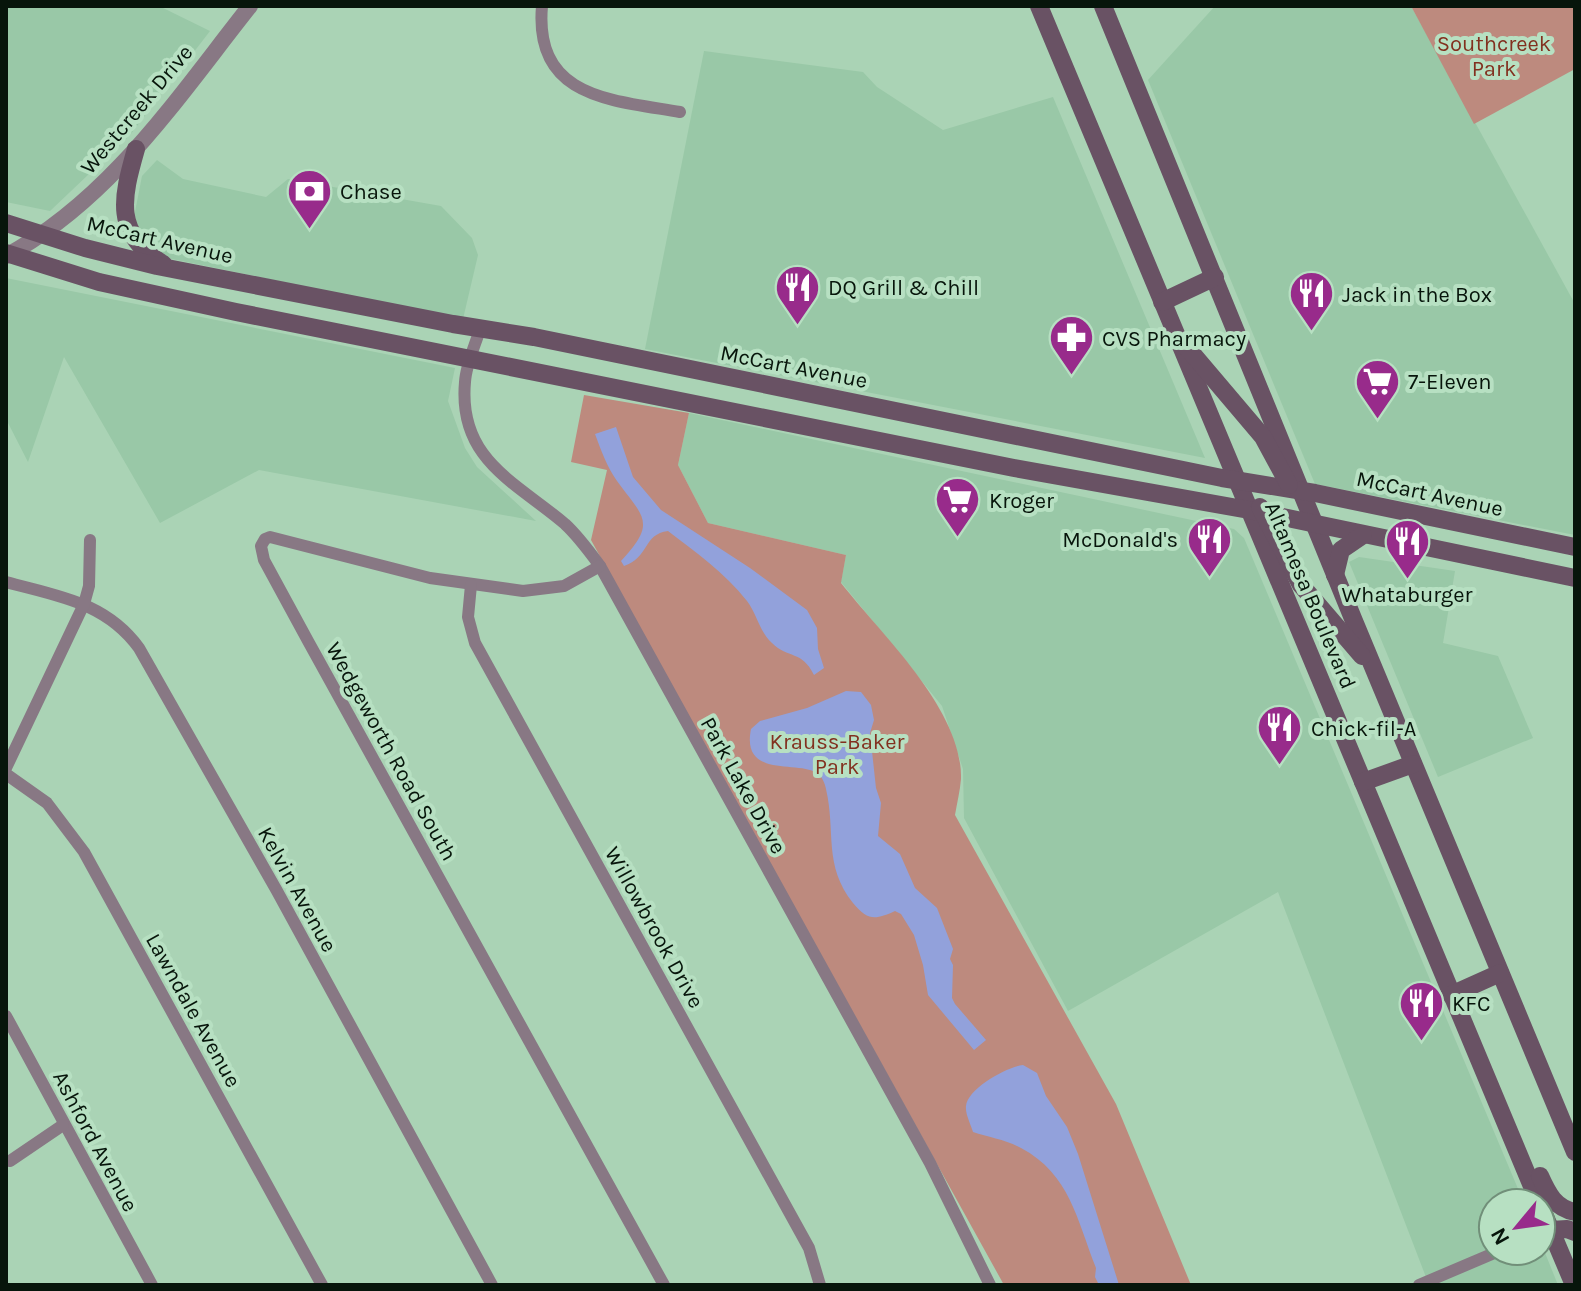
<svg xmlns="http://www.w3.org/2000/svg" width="1581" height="1291" font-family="Karla,sans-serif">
	<rect width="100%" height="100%" fill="#aad3b5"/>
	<g fill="#99c8a7">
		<path d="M6,6H159L210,31L130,135L50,211L6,202Z"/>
		<path d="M1215,6H1411L1575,304V535L1315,484L1148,80Z"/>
		<path d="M704,51L863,72L877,87L943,130L1053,97L1205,458L645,349Z"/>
		<path d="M157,160L183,179L266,197L288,179L441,206L472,238L478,255L463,319L167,258L144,240L134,217L142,176Z"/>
		<path d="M6,278L455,368L448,401L465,448L477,467L536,521L259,470L160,523L64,357L28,462L6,419Z"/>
		<path d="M689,413L1234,529L1244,538L1524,1203H1493V1251H1541V1243L1558,1285H1429L1278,892L1068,1011L964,818L963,769L942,706L841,582L846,555L708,523L678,465Z"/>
		<path d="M1359,557L1455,571L1443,643L1498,656L1533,738L1438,777L1349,562Z"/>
	</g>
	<g fill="#bd8a7e">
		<path d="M1411,6H1575V69L1474,124Z"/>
		<path d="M584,395L689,413L678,465L708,523L846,555L841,583C881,634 963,710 961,779C960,791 957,803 955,815L1116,1104L1191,1285H1004L591,540L607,470L571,462Z"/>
	</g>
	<g fill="#92a1db">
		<path d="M616,427L633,477L661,510L750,568L807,610L817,628L818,649L824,668L814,675C802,650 788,659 772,643C759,631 757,614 747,601C724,572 697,553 668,531C643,534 649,558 624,566L621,561C657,522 644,518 617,481C607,467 601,450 595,434Z"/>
		<path d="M846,691L861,692L871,705L874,720L870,733L876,788L881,803L878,836L900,854L915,888L937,908L953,949L950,959L953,965L952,998L955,1004L986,1040L974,1050L928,995L923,965L914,935L901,914L895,911C875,920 868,921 853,903C823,865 836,832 826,789C825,784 822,776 817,773C797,760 741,779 751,729L760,721L807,708Z"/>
		<path d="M1023,1065L1037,1073L1046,1096L1067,1127L1078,1154L1119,1285H1099L1095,1277L1096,1268C1077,1220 1070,1174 1021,1148C1007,1140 988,1137 973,1132C971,1125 965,1114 966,1106C968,1088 1007,1067 1023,1065Z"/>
	</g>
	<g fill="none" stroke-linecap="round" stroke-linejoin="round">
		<g stroke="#887884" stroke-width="12">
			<path d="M542,6C534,98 611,100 680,112"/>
			<path d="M480,329C475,346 466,364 465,382C458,460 516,482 565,524C579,537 589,551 600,566L930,1163L990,1285"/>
			<path d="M600,566L564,586L523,591L430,578L270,537L265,539L261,546L264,560L308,641L664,1285"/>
			<path d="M6,582C57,596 106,602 139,648L277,891L492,1285"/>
			<path d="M471,585L468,617L475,643L809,1248L820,1285"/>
			<path d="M6,768L84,604L89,586L90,540"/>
			<path d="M6,774L47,803L84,852L322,1285"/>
			<path d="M6,1016L152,1285"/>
			<path d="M10,1161L63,1125"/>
			<path d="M1419,1285L1499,1251"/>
		</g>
		<path stroke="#887884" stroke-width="16" d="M6,256C111,199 177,98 250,6"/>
		<g stroke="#695264" stroke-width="18">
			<path d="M1039,6L1539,1203"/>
			<path d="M1103,6L1354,621L1575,1152"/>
			<path d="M136,149C122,198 113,233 163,264"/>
			<path d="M6,223L85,248L157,266L453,324L534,337L1222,478L1315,493L1575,547"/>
			<path d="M6,253L99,282L236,312L1014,468L1249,510L1575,578"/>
			<path d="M1162,302L1215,277"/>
			<path d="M1185,345L1263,437L1289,485"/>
			<path d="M1260,507L1301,585L1362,656"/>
			<path d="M1335,575L1341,550L1363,535"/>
			<path d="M1363,782L1413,764"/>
			<path d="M1451,995L1500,973"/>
			<path d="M1540,1176C1548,1194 1555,1208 1575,1212"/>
			<path d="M1541,1207L1574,1285"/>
			<path d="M1551,1230L1567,1229L1575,1232"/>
		</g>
	</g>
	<defs>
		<symbol id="bank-pin" viewBox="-11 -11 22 30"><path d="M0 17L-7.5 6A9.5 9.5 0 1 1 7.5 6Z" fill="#982b8b" stroke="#b7e0c2"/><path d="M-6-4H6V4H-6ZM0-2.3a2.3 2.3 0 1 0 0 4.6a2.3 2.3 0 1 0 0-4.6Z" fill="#fff"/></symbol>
		<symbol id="restaurant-pin" viewBox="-11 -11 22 30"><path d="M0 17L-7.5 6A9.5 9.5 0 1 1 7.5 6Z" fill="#982b8b" stroke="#b7e0c2"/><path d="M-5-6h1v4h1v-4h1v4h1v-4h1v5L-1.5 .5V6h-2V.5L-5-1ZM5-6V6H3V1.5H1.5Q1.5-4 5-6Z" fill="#fff"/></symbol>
		<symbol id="pharmacy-pin" viewBox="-11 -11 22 30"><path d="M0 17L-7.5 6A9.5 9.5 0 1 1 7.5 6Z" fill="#982b8b" stroke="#b7e0c2"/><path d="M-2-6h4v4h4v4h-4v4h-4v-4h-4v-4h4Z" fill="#fff"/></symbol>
		<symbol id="supermarket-pin" viewBox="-11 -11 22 30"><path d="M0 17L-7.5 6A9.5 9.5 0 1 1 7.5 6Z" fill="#982b8b" stroke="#b7e0c2"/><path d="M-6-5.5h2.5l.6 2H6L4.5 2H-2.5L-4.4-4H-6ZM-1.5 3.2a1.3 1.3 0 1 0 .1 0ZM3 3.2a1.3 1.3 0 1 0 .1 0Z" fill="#fff"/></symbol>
	</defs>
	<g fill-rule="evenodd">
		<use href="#bank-pin" x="284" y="166" width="51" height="69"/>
		<use href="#restaurant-pin" x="772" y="262" width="51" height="69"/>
		<use href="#restaurant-pin" x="1286" y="268" width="51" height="69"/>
		<use href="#pharmacy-pin" x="1046" y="312" width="51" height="69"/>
		<use href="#supermarket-pin" x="1352" y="356" width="51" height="69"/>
		<use href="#supermarket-pin" x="932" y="474" width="51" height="69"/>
		<use href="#restaurant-pin" x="1184" y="514" width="51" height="69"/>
		<use href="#restaurant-pin" x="1382" y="516" width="51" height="69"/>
		<use href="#restaurant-pin" x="1254" y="702" width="51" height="69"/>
		<use href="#restaurant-pin" x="1396" y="978" width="51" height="69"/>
	</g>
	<g text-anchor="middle" stroke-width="8" stroke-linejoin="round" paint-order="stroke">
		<g font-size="22" fill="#82301f" stroke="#b7e0c2">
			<text x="1494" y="51">Southcreek<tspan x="1494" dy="25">Park</tspan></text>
			<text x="837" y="749">Krauss-Baker<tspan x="837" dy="25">Park</tspan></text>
		</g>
		<g font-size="22" fill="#07150b" stroke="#b7e0c2">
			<text transform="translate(136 109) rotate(-50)" y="8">Westcreek Drive</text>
			<text transform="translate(160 239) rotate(13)" y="8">McCart Avenue</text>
			<text transform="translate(794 366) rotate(11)" y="8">McCart Avenue</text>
			<text transform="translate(1430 493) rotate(12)" y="8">McCart Avenue</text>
			<text transform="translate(1311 595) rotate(67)" y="8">Altamesa Boulevard</text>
			<text transform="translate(392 751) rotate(61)" y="8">Wedgeworth Road South</text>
			<text transform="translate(744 785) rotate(61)" y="8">Park Lake Drive</text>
			<text transform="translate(298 889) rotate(61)" y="8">Kelvin Avenue</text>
			<text transform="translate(655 927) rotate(61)" y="8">Willowbrook Drive</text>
			<text transform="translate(194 1010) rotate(61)" y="8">Lawndale Avenue</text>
			<text transform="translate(96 1141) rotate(62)" y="8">Ashford Avenue</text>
		</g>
		<g font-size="22" fill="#07150b" stroke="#b7e0c2" text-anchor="start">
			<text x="340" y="199">Chase</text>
			<text x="828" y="295">DQ Grill &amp; Chill</text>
			<text x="1342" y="302">Jack in the Box</text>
			<text x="1102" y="346">CVS Pharmacy</text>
			<text x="1408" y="389">7-Eleven</text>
			<text x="989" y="508">Kroger</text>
			<text x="1178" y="547" text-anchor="end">McDonald's</text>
			<text x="1407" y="602" text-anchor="middle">Whataburger</text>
			<text x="1311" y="736">Chick-fil-A</text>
			<text x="1452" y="1011">KFC</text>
		</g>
	</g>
	<rect width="1581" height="1291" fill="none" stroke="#07150b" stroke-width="16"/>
	<g transform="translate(1517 1227) rotate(241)"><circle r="38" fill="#b7e0c2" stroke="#718f79" stroke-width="2"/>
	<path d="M0-6L14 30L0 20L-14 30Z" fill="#982b8b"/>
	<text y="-12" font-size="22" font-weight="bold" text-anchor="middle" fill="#07150b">N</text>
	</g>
</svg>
